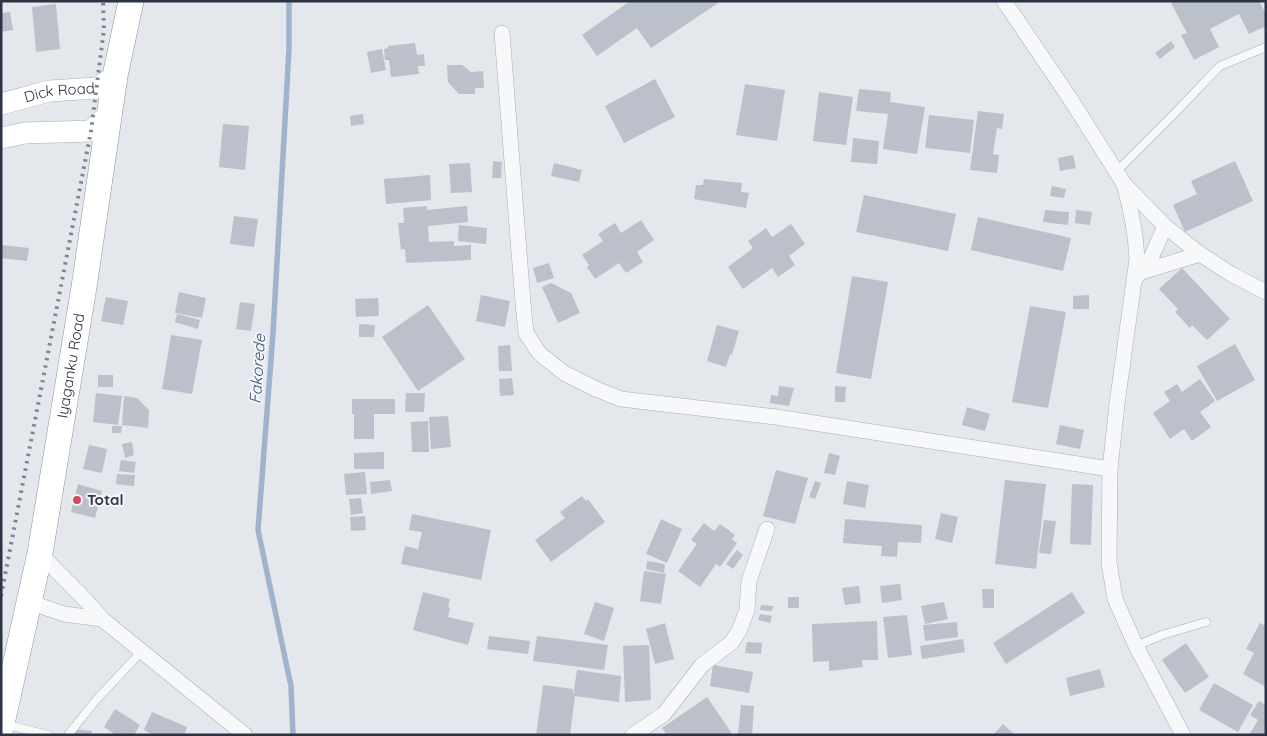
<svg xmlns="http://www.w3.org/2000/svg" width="1267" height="736" font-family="Quicksand,sans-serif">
	<rect width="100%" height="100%" fill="#e4e7ec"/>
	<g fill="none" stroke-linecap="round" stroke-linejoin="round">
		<path stroke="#9fb4cc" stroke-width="5.5" d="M289,1V49L273,333L258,530L291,686L293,735"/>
	</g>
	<g fill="#bbc0ca">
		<path d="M630,1H721L651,48L637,28L597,56L582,35Z"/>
		<path d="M1170,1H1259L1266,14V26L1249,34L1239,14L1210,29L1219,47L1194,60L1181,35L1187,33Z"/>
		<path d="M56,4L60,49L36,52L32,7Z"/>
		<path d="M10,12L13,30L1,32V13Z"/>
		<path d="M1171,41L1175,47L1160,59L1155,53Z"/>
		<path d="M415,43L417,55L424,54L425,66H418L419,74L391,77L389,60H385L384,49L388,48V46Z"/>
		<path d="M382,49L386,70L371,73L367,52Z"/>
		<path d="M447,65H462L471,72L483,71L484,88H475V94H459L448,82Z"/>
		<path d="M655,79L675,117L624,143L605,106Z"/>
		<path d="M745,84L785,90L777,141L736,135Z"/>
		<path d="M859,89L891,92L890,102L925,107L917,154L883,149L888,114L856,111Z"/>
		<path d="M819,92L853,97L846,145L813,141Z"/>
		<path d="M978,111L1004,114L1002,129L997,128L993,154L999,155L997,173L970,170Z"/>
		<path d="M363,114L364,124L351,126L350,116Z"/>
		<path d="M929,115L974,120L970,153L925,148Z"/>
		<path d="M223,124L249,126L245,170L219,167Z"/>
		<path d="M853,138L879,141L877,164L851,162Z"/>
		<path d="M1073,155L1076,168L1060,171L1058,158Z"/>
		<path d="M493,161L502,162L501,178H492Z"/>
		<path d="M1235,161L1253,201L1185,232L1173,205L1197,194L1191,181Z"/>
		<path d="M470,163L472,192L451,193L449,164Z"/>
		<path d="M554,163L582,170L579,182L551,176Z"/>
		<path d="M430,175L431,200L386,204L384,179Z"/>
		<path d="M704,179L742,183L741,192L749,193L746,208L694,199L696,185H703Z"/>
		<path d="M1052,186L1066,189L1064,198L1050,196Z"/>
		<path d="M864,195L956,214L948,251L856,232Z"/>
		<path d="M427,206V210L467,206L468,222L428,226L429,242L454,241V246L471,245V260L406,263L405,249L401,250L398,223H404L403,208Z"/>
		<path d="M1045,210L1069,212L1068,225L1043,222Z"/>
		<path d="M1076,210L1092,212L1090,225L1075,223Z"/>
		<path d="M234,216L258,219L254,247L230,244Z"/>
		<path d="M978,217L1071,238L1063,271L971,250Z"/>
		<path d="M641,220L654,240L637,252L643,262L626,273L619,263L595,279L587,267L589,265L582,255L603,241L598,234L615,223L621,233Z"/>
		<path d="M791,224L805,244L789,256L795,265L778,277L772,268L743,289L728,267L753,248L748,241L766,228L772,237Z"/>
		<path d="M459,225L487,228L486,244L458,241Z"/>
		<path d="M1,245L29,248L27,261L1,258Z"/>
		<path d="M549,263L554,278L537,283L533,268Z"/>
		<path d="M1182,268L1230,319L1207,340L1192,325L1190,328L1175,312L1178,309L1159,289Z"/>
		<path d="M852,276L888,282L871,379L836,373Z"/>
		<path d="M551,283L571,293L580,313L558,323L542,287Z"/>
		<path d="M179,292L206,298L202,318L175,313Z"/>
		<path d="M481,295L510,301L505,327L476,321Z"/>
		<path d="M1089,295V309H1073V296Z"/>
		<path d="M106,297L128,301L123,325L101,321Z"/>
		<path d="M378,298L379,316L356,317L355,299Z"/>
		<path d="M240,302L255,304L251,331L236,329Z"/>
		<path d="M428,305L465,359L418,391L382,337Z"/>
		<path d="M1030,306L1066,312L1048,408L1012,402Z"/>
		<path d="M177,314L200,320L198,329L175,322Z"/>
		<path d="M359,324L375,325L374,337H359Z"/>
		<path d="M717,325L739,331L732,355L730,354L726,367L707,361Z"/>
		<path d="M171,335L202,340L192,394L162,389Z"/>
		<path d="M1235,344L1255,380L1217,401L1197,366Z"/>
		<path d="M510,345L512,371H499L498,346Z"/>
		<rect x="98" y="375" width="15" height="12"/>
		<path d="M512,378L514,395L500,396L499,379Z"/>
		<path d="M1200,379L1215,401L1200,412L1211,427L1192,441L1184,429L1170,439L1153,413L1170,401L1164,392L1177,384L1182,392Z"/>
		<path d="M779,386L794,388L789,406L770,403L771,395L778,396Z"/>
		<path d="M835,386L846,387L845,402H835Z"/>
		<path d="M96,393L122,396L118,425L93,422Z"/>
		<path d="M406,393H425L424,412H405Z"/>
		<path d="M124,396L137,398L149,410L148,428L122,425Z"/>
		<path d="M352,399H395V414H374V439H354V414H352Z"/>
		<path d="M967,407L990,414L985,431L962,425Z"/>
		<path d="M448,416L451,447L431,449L429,417Z"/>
		<path d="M428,421L429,452H412L411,422Z"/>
		<path d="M1060,425L1084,430L1080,449L1056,444Z"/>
		<path d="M112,426H122L121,433H112Z"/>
		<path d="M132,442L134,455L125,458L122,444Z"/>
		<path d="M89,445L107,449L102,473L83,469Z"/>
		<path d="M384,452V469H354V453Z"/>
		<path d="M829,453L840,456L835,475L824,473Z"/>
		<path d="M121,460L136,462L134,473L119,471Z"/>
		<path d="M776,470L808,478L795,524L763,516Z"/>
		<path d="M365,472L367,494L346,495L344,474Z"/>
		<path d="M117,474L135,475L134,486L116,484Z"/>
		<path d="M390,480L392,491L371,494L370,482Z"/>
		<path d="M1005,480L1046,484L1036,569L995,564Z"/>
		<path d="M815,481L821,483L815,499L809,497Z"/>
		<path d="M847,481L869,485L865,508L843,504Z"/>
		<path d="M78,484L102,491L95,518L71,512Z"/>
		<path d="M1072,484L1093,485L1091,545L1070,544Z"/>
		<path d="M582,496L586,501L588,499L605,522L551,562L535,540L565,518L560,512Z"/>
		<path d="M361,498L363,513L351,515L349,499Z"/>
		<path d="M941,513L958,517L952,543L935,539Z"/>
		<path d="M412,514L491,530L481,580L401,564L405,546L418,549L422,532L409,530Z"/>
		<path d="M365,516L366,530L351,531L350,517Z"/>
		<path d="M661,519L682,529L667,563L646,554Z"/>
		<path d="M845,519L922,525L921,543L898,542L897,557L881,556L882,546L843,543Z"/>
		<path d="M1044,520L1056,521L1051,554L1039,553Z"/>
		<path d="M704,523L714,531L720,524L735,535L732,539L737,543L720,567L716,564L700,587L678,571L697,544L691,540Z"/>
		<path d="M737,550L743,555L733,569L726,564Z"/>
		<path d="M647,561L665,564L664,573L646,569Z"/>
		<path d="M644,571L666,574L661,604L640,601Z"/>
		<path d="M900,584L902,600L882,603L880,586Z"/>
		<path d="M859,586L861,603L845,605L842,588Z"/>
		<path d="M982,589H994V608H983Z"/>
		<path d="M423,592L450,599L448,607L450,608L448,617L474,623L468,645L413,630Z"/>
		<path d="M1072,592L1085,613L1006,664L993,643Z"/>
		<rect x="788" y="597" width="11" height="11"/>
		<path d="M595,602L614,608L604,641L584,634Z"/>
		<path d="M944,602L948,619L925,624L921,606Z"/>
		<path d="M761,605L773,606L772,611L760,610Z"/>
		<path d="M760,614L772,616L770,623L758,620Z"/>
		<path d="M907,615L912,655L888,658L883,617Z"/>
		<path d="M877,621L878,660H862L863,667L829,671V661L813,662L812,624Z"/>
		<path d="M957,622L958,637L925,641L923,625Z"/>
		<path d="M665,623L674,659L655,664L646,629Z"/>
		<path d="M1260,623L1266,626V687L1243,674L1254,653L1246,649Z"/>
		<path d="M489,636L530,641L528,654L487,649Z"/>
		<path d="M537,636L608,645L604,670L533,661Z"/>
		<path d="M963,639L965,652L922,659L920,646Z"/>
		<path d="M747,642L762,643L761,654L745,653Z"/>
		<path d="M1186,643L1209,677L1185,693L1162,660Z"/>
		<path d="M649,645L651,700L625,702L623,646Z"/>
		<path d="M713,665L753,672L749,693L710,686Z"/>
		<path d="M1100,669L1105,687L1070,696L1066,678Z"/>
		<path d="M577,670L621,676L619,702L575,696L570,735H536L543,685L573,689V696Z"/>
		<path d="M1214,683L1253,705L1238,732L1199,710Z"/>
		<path d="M707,697L733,735H667L662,728Z"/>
		<path d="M1259,701L1266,705V735H1249L1258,720L1250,715Z"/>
		<path d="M741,705L754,706L752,735H738Z"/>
		<path d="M115,709L140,725L134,735H116L104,727Z"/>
		<path d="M152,712L187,727L184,735H154L144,730Z"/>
		<path d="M1003,724L1015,735H993Z"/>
		<path d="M74,729L92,731L91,735H73Z"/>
	</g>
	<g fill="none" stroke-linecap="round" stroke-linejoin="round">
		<defs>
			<g id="service">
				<path d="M1116,172L1174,114L1220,66L1266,47"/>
				<path d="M1136,646L1162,635L1206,622"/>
				<path d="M4,724L48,735"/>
				<path d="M68,735L97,699L142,651"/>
			</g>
			<g id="minor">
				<path d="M1004,1L1071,100L1124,184L1165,226L1200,254L1231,274L1266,292"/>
				<path d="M502,33L523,303L526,333L539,353L564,373L596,389L621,399L776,417L1110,469"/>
				<path d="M1124,184C1131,209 1136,233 1137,259L1117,404L1110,469L1109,562L1115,599L1136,646L1183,735"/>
				<path d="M1141,272L1200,254"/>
				<path d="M1135,279L1151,258L1165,226"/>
				<path d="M40,553C60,576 83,595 102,619L245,735"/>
				<path d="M29,602L64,614L102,619"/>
				<path d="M633,735L664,714L702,665L731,643L739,631L747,610L749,581L767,529"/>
			</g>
			<g id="secondary">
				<path id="s1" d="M1,104L49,91L97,88L115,76"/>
				<path d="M1,138L25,133L91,131L109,114"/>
			</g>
			<g id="trunk">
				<path id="s2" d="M1,728L40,553L84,287L115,76L131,1"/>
			</g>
		</defs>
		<use href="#service" stroke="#a9aeb7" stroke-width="9"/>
		<use href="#minor" stroke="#a9aeb7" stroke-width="16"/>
		<use href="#secondary" stroke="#a9aeb7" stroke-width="22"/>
		<use href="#trunk" stroke="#8b94a3" stroke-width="26"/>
		<use href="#service" stroke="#f7f8fa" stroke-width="8"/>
		<use href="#minor" stroke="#f7f8fa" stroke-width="15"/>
		<use href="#secondary" stroke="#fff" stroke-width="21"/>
		<use href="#trunk" stroke="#fff" stroke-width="25"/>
		<path stroke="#7d8696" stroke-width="4" stroke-dasharray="2.5 5" stroke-linecap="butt" d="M1,596L91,131L104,29L103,1"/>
	</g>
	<circle fill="#d1495b" stroke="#f4f6f9" stroke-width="2" cx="77" cy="500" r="5"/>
	<g text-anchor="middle" stroke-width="4" stroke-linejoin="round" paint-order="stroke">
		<g font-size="15" fill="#2b3445" stroke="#f4f6f9">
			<text dy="5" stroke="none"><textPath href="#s1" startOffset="60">Dick Road</textPath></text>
			<text dy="5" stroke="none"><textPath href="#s2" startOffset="369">Iyaganku Road</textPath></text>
		</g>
		<g font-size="15" font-weight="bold" fill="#2b3445" stroke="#f4f6f9" text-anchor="start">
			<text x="87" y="505">Total</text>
		</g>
		<g font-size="16" font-style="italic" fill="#34527a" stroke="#f4f6f9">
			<text transform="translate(257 369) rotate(-86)" y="6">Fakorede</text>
		</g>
	</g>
	<rect width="1267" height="736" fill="none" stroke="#2b3445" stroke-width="5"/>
</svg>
